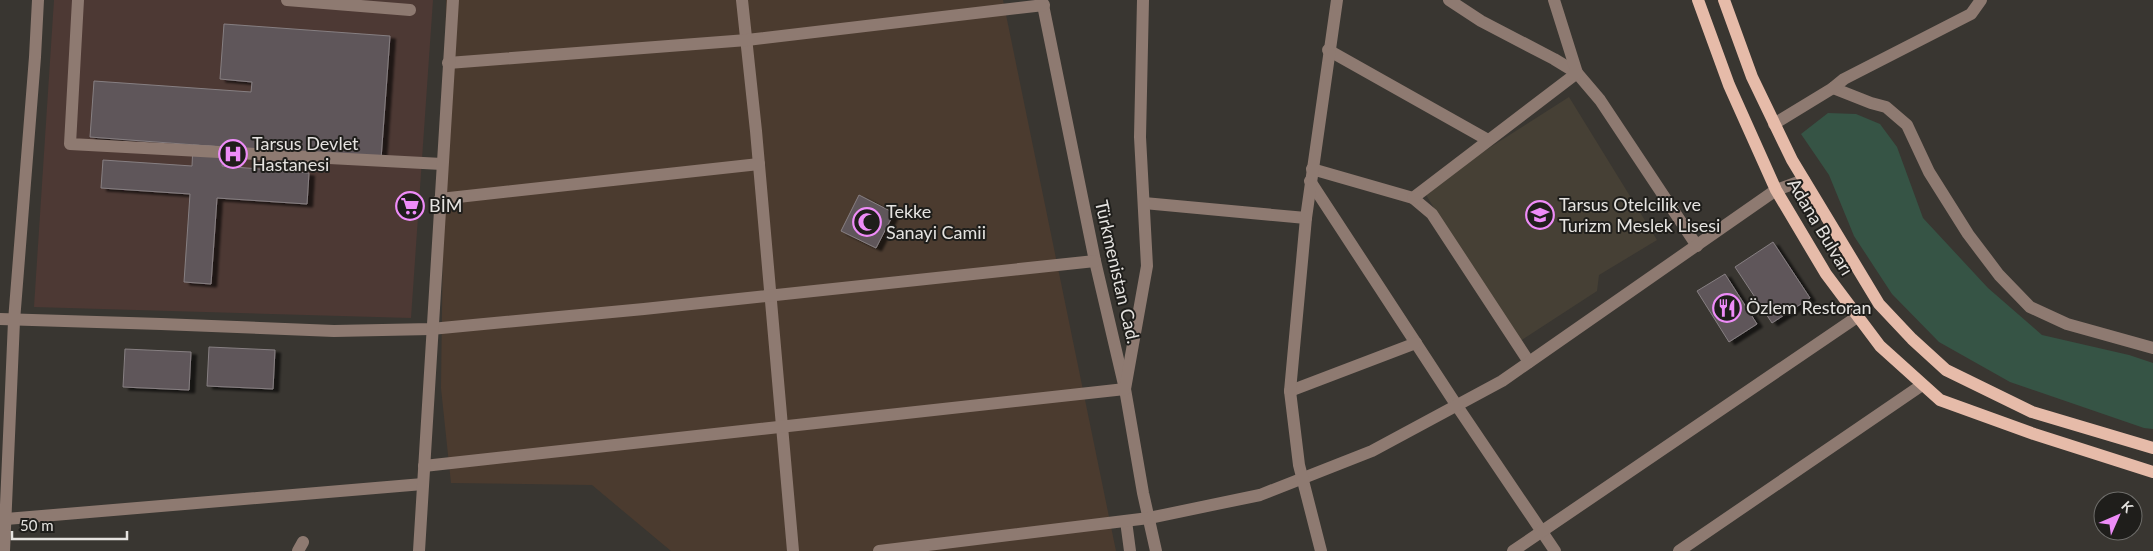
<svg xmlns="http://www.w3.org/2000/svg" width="2153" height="551" font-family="Lato,sans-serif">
	<defs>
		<filter id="shadow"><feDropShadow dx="5.5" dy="3" stdDeviation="1" flood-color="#0009"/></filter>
	</defs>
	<rect width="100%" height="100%" fill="#393631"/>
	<path fill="#464035" d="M1569,97L1657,240L1599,275L1597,291L1517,343L1423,190Z"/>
	<path fill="#4b3b2f" d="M446,0H1003L1116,551H671L592,485L451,483L441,388Z"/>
	<path fill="#4d3934" d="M54,0H433L411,318L34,307Z"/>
	<path fill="#365445" d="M1828,113L1856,114L1880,124L1897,147L1923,218L1988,288L2042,335L2129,355L2153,363V429L2144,428L2010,382L1939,342L1892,294L1854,236L1829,175L1801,134Z"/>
	<g fill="#5e575a" stroke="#877f82" filter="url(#shadow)">
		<path d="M224,24L390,36L381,159L90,137L94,81L251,92L252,82L220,79Z"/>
		<path d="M193,145L224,147L222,166L309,173L307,204L217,198L211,284L184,282L190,194L101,188L103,160L192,166Z"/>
		<path d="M859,195L894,213L876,248L841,231Z"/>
		<path d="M1773,242L1810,298L1772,323L1735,267Z"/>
		<path d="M1725,274L1757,324L1729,342L1697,291Z"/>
		<path d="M209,347L275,350L273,389L207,386Z"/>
		<path d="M125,349L191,352L189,390L123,387Z"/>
	</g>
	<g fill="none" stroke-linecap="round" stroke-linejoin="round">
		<g stroke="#8e7a71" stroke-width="12">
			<path d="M78,0L70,144L442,164"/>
			<path d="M287,0L410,10"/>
			<path d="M742,0L756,131L793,551"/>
			<path d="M1042,0L1095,261L1125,389L1143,493L1156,551"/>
			<path d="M1449,0L1481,21L1554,59L1577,73L1600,100L1697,246"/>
			<path d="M1328,50L1488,140"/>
			<path d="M448,63L747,40L1044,5"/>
			<path d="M1833,88L1871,103L1886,107L1907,125L1929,172L1968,234L1999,275L2030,307L2067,324L2153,348"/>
			<path d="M1774,124L1833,88L1844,79L1971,14L1981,0"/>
			<path d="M1312,169L1413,198L1432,214L1529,362"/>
			<path d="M1310,181L1457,406L1555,551"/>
			<path d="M1413,198L1577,73L1554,0"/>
			<path d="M440,199L759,164"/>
			<path d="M1144,203L1306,218"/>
			<path d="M0,319L161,324L334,331L431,329L644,309L1095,261"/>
			<path d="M1290,391L1416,343"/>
			<path d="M424,466L1125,389L1147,266L1140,137L1143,0"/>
			<path d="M6,519L423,484"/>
			<path d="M1126,521L1130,551"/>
			<path d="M4,551L14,321L35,57L38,0"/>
			<path d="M298,551L303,542"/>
			<path d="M419,551L453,0"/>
			<path d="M879,551L1149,518L1260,495L1372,451L1502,381L1776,190L1804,180"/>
			<path d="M1321,551L1299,465L1290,391L1306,218L1337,0"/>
			<path d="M1513,551L1857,317"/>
			<path d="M1679,551L1922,385"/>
		</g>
		<g stroke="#e6bba9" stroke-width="12">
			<path d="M1698,0L1729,85L1776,190L1826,274L1880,346L1940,400L2034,434L2153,472"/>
			<path d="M1724,0L1752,77L1792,160L1879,304L1912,339L1946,370L2032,412L2153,448"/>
		</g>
	</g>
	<defs>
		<symbol id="hospital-ring" viewBox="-11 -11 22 22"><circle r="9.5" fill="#1f1e1b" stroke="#ee8cf8" stroke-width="1.5"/><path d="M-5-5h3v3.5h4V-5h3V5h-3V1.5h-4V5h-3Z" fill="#ee8cf8"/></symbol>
		<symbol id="supermarket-ring" viewBox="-11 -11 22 22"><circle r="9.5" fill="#1f1e1b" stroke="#ee8cf8" stroke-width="1.5"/><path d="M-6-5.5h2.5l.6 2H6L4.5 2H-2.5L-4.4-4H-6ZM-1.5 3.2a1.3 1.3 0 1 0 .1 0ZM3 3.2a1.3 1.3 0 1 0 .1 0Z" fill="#ee8cf8"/></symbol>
		<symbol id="school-ring" viewBox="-11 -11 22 22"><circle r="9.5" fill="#1f1e1b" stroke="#ee8cf8" stroke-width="1.5"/><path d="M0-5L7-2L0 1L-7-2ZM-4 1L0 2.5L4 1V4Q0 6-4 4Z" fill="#ee8cf8"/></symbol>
		<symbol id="mosque-ring" viewBox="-11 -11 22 22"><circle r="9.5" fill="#1f1e1b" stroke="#ee8cf8" stroke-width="1.5"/><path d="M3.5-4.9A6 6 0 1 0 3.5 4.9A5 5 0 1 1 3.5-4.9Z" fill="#ee8cf8"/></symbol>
		<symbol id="restaurant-ring" viewBox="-11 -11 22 22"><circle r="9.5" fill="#1f1e1b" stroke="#ee8cf8" stroke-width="1.5"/><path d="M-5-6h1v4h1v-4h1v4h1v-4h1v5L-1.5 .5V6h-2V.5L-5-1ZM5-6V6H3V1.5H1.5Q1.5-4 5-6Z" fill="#ee8cf8"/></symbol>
	</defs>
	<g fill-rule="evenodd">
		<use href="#hospital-ring" x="217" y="138" width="32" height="32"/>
		<use href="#supermarket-ring" x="394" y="190" width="32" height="32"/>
		<use href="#school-ring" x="1524" y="199" width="32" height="32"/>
		<use href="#mosque-ring" x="851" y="206" width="32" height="32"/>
		<use href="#restaurant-ring" x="1711" y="292" width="32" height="32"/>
	</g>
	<g text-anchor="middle" stroke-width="4" stroke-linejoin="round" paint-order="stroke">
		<g font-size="18" fill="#e5e3e0" stroke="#1f1e1b" text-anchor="start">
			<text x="252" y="150">Tarsus Devlet<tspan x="252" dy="21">Hastanesi</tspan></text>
			<text x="1559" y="211">Tarsus Otelcilik ve<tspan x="1559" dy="21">Turizm Meslek Lisesi</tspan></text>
			<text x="429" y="212">BİM</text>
			<text x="886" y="218">Tekke<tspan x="886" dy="21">Sanayi Camii</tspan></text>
			<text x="1746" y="314">Özlem Restoran</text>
		</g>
		<g font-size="18" fill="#e5e3e0" stroke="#1f1e1b">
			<text transform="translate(1820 227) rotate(59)" y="6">Adana Bulvarı</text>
			<text transform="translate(1117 272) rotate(77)" y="6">Türkmenistan Cad.</text>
		</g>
	</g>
	<g transform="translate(2118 516) rotate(45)"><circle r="24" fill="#1f1e1b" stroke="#6e6d6a"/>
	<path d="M0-4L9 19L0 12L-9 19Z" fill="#ee8cf8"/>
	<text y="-8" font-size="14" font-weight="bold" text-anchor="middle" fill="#e5e3e0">K</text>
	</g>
	<path d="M12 531v8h115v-8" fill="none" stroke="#e5e3e0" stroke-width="2.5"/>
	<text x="20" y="531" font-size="15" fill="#e5e3e0" stroke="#1f1e1b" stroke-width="4" paint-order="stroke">50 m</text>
</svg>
